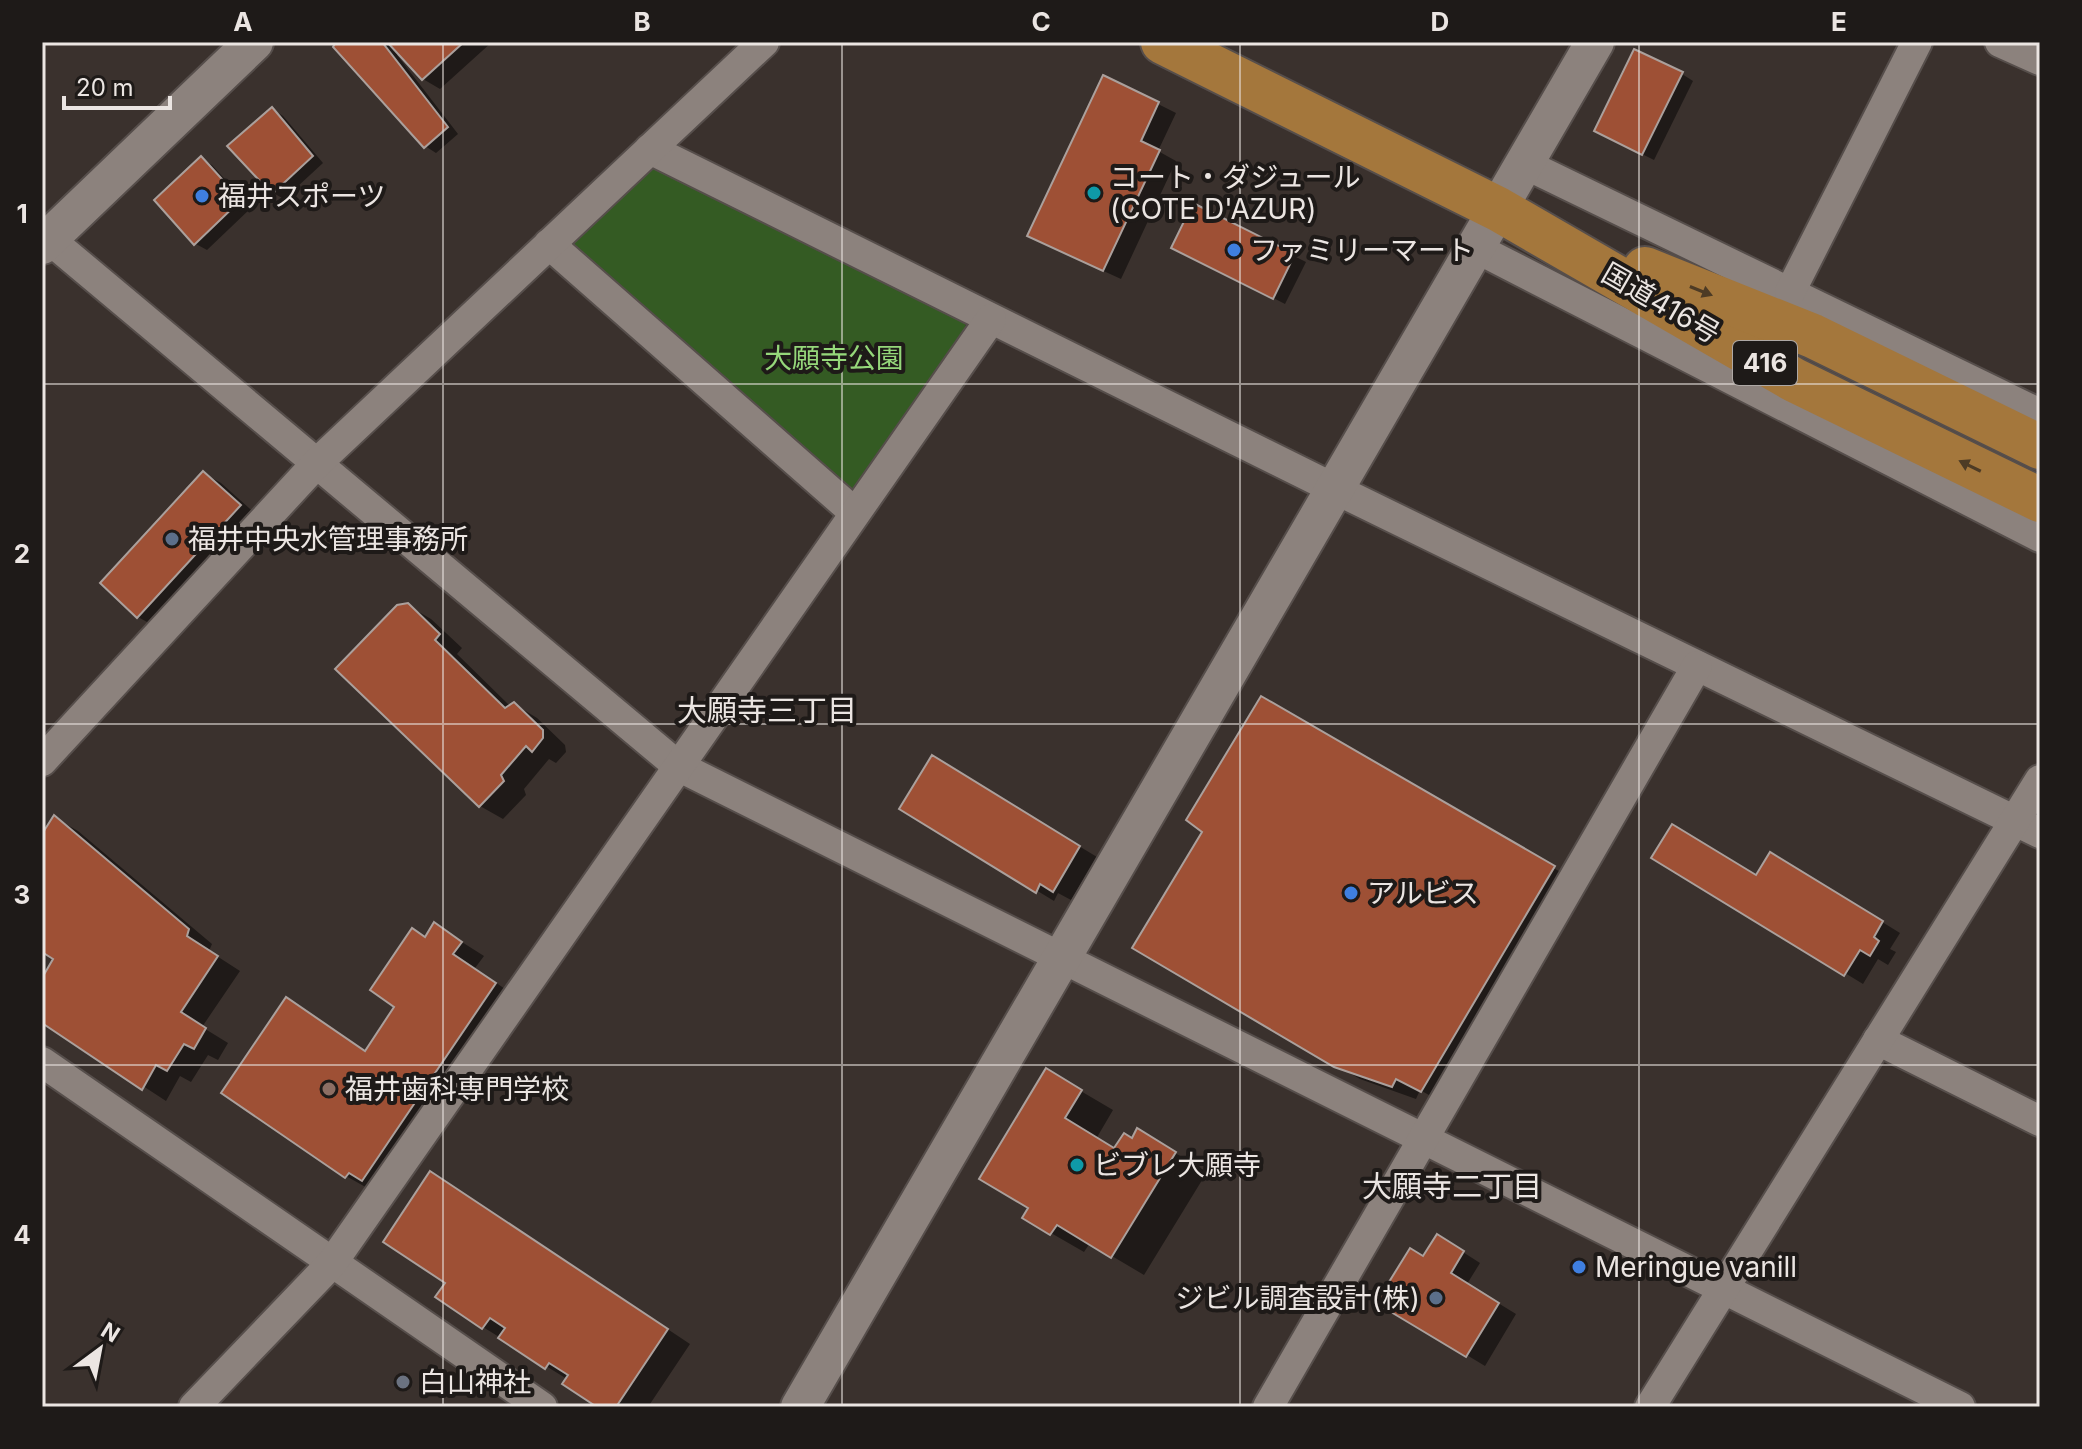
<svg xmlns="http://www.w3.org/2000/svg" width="2082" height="1449" font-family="Inter,'Noto Sans JP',sans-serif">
	<rect width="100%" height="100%" fill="#3a312d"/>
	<path fill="#345b23" d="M650,157L963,315L969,339L852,503L560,244Z"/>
	<g fill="#0007">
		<path d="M339,42H492L440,89L423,79L400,53L397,55L458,134L436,153L425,146Z"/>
		<path d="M1682,74L1693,81L1654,160L1608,137Z"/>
		<path d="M1104,77L1176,113L1158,151L1176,161L1121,279L1047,245Z"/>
		<path d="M272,109L283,116L323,163L284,199L273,193Z"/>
		<path d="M201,159L212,165L251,208L207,250L196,244L156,200Z"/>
		<path d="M1194,206L1306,262L1285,304L1185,253Z"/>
		<path d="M203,473L221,483L258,516L156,627L138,617Z"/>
		<path d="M407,605L431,619L462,648L457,654L511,707L514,704L537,718L565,745L566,752L556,763L549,759L524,789L526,795L503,819L480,806Z"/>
		<path d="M1261,699L1576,881L1445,1104L1420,1090L1416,1099L1360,1079L1134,947L1205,831Z"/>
		<path d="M950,768L1097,857L1071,900L1058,893L1054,901L902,808Z"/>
		<path d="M55,818L78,831L212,944L209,951L240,971L202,1027L228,1043L218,1060L208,1055L191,1082L180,1076L166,1101L42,1020V981L56,959L42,949V837Z"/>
		<path d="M1654,857L1757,877L1788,864L1900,933L1890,949L1896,952L1888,965L1878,959L1863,984Z"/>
		<path d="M435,925L484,956L475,968L518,998L369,1189L346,1176L310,1013L367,1052L397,1006Z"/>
		<path d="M1079,1090L1113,1110L1096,1139L1115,1150H1170L1207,1172L1144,1275L1090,1243L1084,1252L1051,1233L1025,1218L1030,1208L982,1178Z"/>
		<path d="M454,1187L690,1344L648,1407H601L567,1379L483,1327L447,1282Z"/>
		<path d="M1455,1247L1480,1263L1467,1284L1516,1314L1485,1366L1379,1302L1424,1259Z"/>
	</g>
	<g fill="#9e5035" stroke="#aba09c" stroke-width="2">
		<path d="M336,42H382L448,127L424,148L333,47Z"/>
		<path d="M387,42H464L422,80Z"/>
		<path d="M1634,49L1683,72L1642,155L1594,131Z"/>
		<path d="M1103,75L1159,102L1141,141L1160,150L1103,271L1027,236Z"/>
		<path d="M272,107L313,156L272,194L227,146Z"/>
		<path d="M201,156L241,200L194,245L154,200Z"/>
		<path d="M1193,203L1295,254L1273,299L1171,248Z"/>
		<path d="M203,471L241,505L137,618L100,583Z"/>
		<path d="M408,603L440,634L435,640L505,708L514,702L543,730V738L532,752L526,746L501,775L504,781L479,807L335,669L397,605Z"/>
		<path d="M1261,696L1555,866L1421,1092L1396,1079L1392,1087L1334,1067L1132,948L1202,832L1186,820Z"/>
		<path d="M932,755L1080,846L1053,892L1040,884L1036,893L899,809Z"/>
		<path d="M54,815L189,929L187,936L218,956L181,1012L206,1028L194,1049L184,1044L167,1071L156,1065L142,1090L42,1023V978L53,959L42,952V834Z"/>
		<path d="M1672,824L1756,875L1770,852L1883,921L1874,937L1879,941L1870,956L1860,950L1844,976L1651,858Z"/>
		<path d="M434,922L462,942L453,954L496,983L362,1181L349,1173L345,1178L221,1093L286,997L365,1051L394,1007L370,990L412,928L425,937Z"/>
		<path d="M1046,1068L1082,1090L1065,1118L1114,1148L1124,1133L1132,1138L1137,1128L1176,1152L1111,1258L1057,1225L1050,1235L1022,1218L1028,1208L979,1179Z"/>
		<path d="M430,1171L668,1329L616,1407H597L562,1384L568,1375L549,1363L545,1369L498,1338L505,1328L490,1318L482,1329L435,1297L445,1283L383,1242Z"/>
		<path d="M1437,1234L1464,1251L1451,1273L1499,1303L1466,1357L1376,1303L1410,1248L1423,1256Z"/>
	</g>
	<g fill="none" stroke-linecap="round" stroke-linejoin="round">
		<defs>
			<g id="minor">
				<path d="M2000,42L2040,60"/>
				<path d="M650,149L1335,489L2040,833"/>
				<path d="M1525,164L2040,414"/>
				<path d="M49,239L678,766L1960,1407"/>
				<path d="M549,244L855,513"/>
				<path d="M1476,248L2040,537"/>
				<path d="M1790,292L1917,42"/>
				<path d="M42,761L316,464L764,42"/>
				<path d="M1878,1040L2040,1121"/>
				<path d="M42,1062L542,1407"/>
				<path d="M194,1407L332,1263L991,319"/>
				<path d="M1268,1407L1697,666"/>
				<path d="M1650,1407L2040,780"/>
			</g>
			<g id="tertiary">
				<path d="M42,245L254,42"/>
				<path d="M800,1407L1595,42"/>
			</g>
			<g id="trunk">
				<path d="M1163,42L1498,209L1794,380L2040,500"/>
				<path d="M1645,269L1813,336L2040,447"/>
			</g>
		</defs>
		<use href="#minor" stroke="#564e4b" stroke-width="34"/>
		<use href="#tertiary" stroke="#564e4b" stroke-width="42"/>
		<use href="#trunk" stroke="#564e4b" stroke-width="48"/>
		<use href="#minor" stroke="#8c827d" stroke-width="30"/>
		<use href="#tertiary" stroke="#8c827d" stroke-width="38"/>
		<use href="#trunk" stroke="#a4773c" stroke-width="44"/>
	</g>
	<defs><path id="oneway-solid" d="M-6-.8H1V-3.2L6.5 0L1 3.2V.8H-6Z" transform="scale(2)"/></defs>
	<g fill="#4d3b25">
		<use href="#oneway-solid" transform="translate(1701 291) rotate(22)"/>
		<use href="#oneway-solid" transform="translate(1970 466) rotate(-154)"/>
	</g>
	<path fill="none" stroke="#ebe5e2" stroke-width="2" stroke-opacity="0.55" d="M443,42V1407M842,42V1407M1240,42V1407M1639,42V1407M42,384H2040M42,724H2040M42,1065H2040"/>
	<g fill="#0f9aa8" stroke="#1e1a18" stroke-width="3">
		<circle cx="1094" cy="193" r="8"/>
		<circle cx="1077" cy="1165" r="8"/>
	</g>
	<g fill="#3f7fe0" stroke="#1e1a18" stroke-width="3">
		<circle cx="202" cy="196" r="8"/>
		<circle cx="1234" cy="250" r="8"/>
		<circle cx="1351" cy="893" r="8"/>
		<circle cx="1579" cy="1267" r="8"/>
	</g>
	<g fill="#5c6f8a" stroke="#1e1a18" stroke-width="3">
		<circle cx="172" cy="539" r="8"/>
		<circle cx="1436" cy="1298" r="8"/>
	</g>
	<circle fill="#8d6e63" stroke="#1e1a18" stroke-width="3" cx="329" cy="1089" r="8"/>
	<circle fill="#6b7280" stroke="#1e1a18" stroke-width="3" cx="403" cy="1382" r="8"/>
	<g text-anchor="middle" stroke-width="8" stroke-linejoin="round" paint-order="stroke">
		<rect fill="#1e1a18" stroke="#aea8a5" stroke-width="2" x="1733" y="341" width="64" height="44" rx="6"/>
		<g font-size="26" font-weight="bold" fill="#ebe5e2">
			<text x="1765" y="372">416</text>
		</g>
		<g font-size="28" fill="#ebe5e2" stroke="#1e1a18" text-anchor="start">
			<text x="1110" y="187">コート・ダジュール<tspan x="1110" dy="32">(COTE D'AZUR)</tspan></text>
			<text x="218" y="206">福井スポーツ</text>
			<text x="1250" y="260">ファミリーマート</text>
			<text x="188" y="549">福井中央水管理事務所</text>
			<text x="1367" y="903">アルビス</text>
			<text x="345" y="1099">福井歯科専門学校</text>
			<text x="1093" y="1175">ビブレ大願寺</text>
			<text x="1595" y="1277">Meringue vanill</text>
			<text x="1420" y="1308" text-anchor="end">ジビル調査設計(株)</text>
			<text x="419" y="1392">白山神社</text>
		</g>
		<g font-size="28" fill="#ebe5e2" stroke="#1e1a18">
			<text transform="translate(1661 303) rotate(30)" y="10">国道416号</text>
		</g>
		<g font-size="28" fill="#95d77a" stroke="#1e1a18">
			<text x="834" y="368">大願寺公園</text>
		</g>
		<g font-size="30" fill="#ebe5e2" stroke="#1e1a18">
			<text x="767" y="721">大願寺三丁目</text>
			<text x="1452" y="1197">大願寺二丁目</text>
		</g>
	</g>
	<rect width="2082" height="1449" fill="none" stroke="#1e1a18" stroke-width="88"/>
	<g transform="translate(100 1349) rotate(32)" stroke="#1e1a18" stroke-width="6" paint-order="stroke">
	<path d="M0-6L14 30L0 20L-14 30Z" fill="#ebe5e2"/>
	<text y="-12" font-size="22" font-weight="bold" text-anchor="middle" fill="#ebe5e2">N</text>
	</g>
	<path d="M64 96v12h106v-12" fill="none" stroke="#ebe5e2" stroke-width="4"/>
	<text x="76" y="96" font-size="24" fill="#ebe5e2" stroke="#1e1a18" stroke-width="6" paint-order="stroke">20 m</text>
	<rect x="44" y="44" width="1994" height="1361" fill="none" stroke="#ebe5e2" stroke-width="3"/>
	<g font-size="26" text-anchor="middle" font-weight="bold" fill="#ebe5e2">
		<text x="243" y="31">A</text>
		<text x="642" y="31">B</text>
		<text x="1041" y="31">C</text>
		<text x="1440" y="31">D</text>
		<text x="1839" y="31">E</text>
		<text x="22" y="223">1</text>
		<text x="22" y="563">2</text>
		<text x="22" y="904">3</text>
		<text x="22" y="1244">4</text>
	</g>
</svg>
